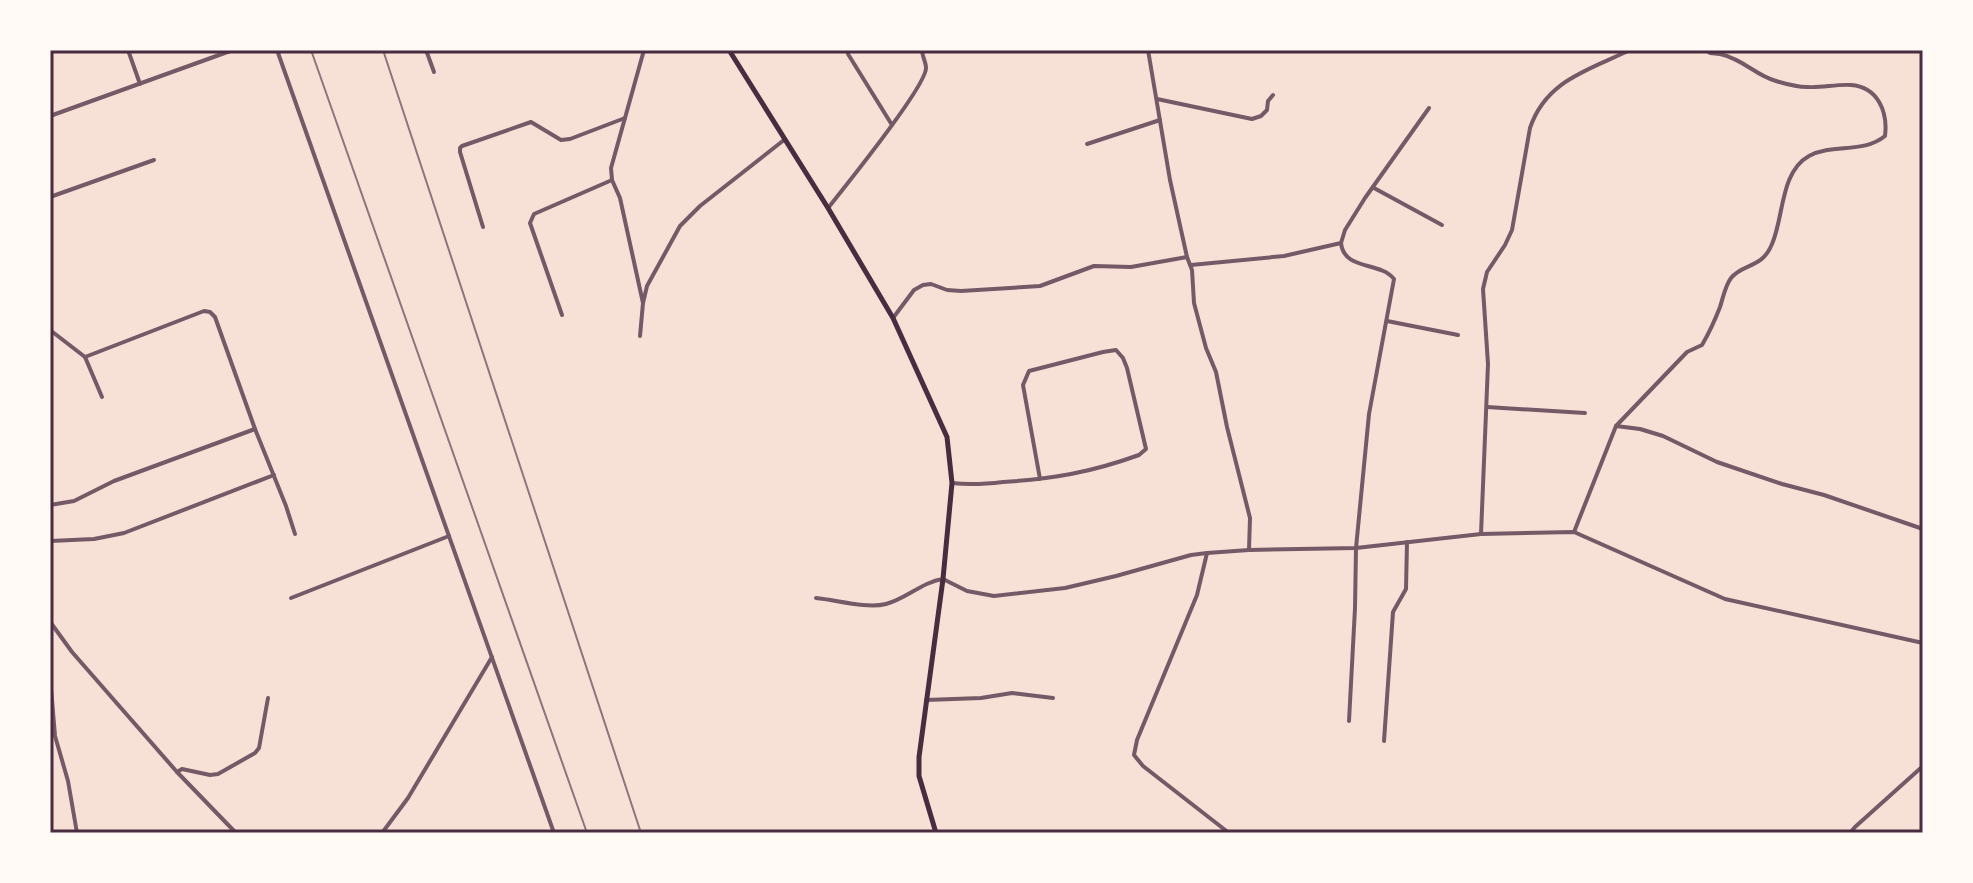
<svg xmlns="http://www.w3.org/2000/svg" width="1973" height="883" font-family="'Source Sans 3',sans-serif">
	<rect width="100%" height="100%" fill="#f7e1d7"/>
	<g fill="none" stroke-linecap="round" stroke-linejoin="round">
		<g stroke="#755966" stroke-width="4">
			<path d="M128,50L140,84"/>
			<path d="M277,50L554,833"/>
			<path d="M426,50L434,72"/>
			<path d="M1706,50L1710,53L1720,54L1721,50"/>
			<path d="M848,54L892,125"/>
			<path d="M1157,99L1252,119L1261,116L1267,110L1268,101L1273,95"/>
			<path d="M50,116L233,50"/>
			<path d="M1087,144L1160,120"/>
			<path d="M1374,188L1442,225"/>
			<path d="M50,197L154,160"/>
			<path d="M828,208C844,188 926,86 926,68C926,62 922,56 922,50"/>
			<path d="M483,227L460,152V148L462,146L531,122L561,140L570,139L625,118"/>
			<path d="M1341,243C1344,271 1380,261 1394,279L1369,414L1356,548L1355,608L1349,721"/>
			<path d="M1191,265L1284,256L1341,243L1345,230L1365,198L1429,108"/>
			<path d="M643,303L620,198L612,180L611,168L644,50"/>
			<path d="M562,315L530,223L534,214L612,180"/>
			<path d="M893,318L914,290L923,285L931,284L947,290L961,291L1040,286L1094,266L1131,267L1187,257"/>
			<path d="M1387,321L1458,335"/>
			<path d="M50,330L85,357L102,397"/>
			<path d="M640,336L643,303L647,286L680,226L700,206L784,140"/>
			<path d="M85,357L204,311L210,312L215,317L255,429L286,506L295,534"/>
			<path d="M1487,407L1585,413"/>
			<path d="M1616,426L1640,429L1663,436L1717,462L1782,484L1824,495L1923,529"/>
			<path d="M952,483C969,485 986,484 1003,482C1053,479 1092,472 1139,455L1146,449L1127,368L1123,358L1116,350L1103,352L1029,371L1023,385L1040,479"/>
			<path d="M50,505L74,501L114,481L255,429"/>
			<path d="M1574,532L1616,426L1687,352L1702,345C1709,333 1715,320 1720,307C1723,298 1725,286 1731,278C1743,263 1762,269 1772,244C1784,217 1780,172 1809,156C1833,143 1863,154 1885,136C1888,112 1878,87 1851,85C1836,84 1822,88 1807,87C1797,87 1786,84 1776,81C1755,75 1743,59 1720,54"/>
			<path d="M1481,534L1488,364L1483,289L1487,272L1505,245L1512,230L1530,128C1546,80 1589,70 1630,50"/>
			<path d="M50,541L94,539L124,533L274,475"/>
			<path d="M1207,553L1197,595L1137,740L1134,755L1143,766L1229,833"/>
			<path d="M291,598L449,536"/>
			<path d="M816,598C837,600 866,609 886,604C906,599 922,582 943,579"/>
			<path d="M50,632L51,623"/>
			<path d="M50,676L55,736L68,781L77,833"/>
			<path d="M926,700L981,698L1012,693L1053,698"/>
			<path d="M1384,741L1393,612L1406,589L1407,542"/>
			<path d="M177,772L182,769L210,775L218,774L255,753L259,748L268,698"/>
			<path d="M382,833L408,798L492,657"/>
			<path d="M1850,833L1855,827L1923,766"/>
		</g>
		<g stroke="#755966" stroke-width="4">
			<path d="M1148,50L1170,180L1187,257L1192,270L1194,303L1206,348L1216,372L1227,427L1250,518L1249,550"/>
			<path d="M943,579L967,591L994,596L1065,588L1116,576L1191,555L1207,553L1249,550L1356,548L1481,534L1574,532L1725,599L1923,643"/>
			<path d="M50,618L51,623L72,652L177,772L236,833"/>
		</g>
		<path stroke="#4a2c40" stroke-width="5" d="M729,50L828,208L893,318L947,437L952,483L943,579L919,757V776L936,833"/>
		<g stroke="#8f747c" stroke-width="2">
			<path d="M311,50L587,833"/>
			<path d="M383,50L641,833"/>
		</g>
	</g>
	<rect width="1973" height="883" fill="none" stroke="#fffaf5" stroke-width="104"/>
	<rect x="52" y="52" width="1869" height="779" fill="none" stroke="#4a2c40" stroke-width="3"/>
</svg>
